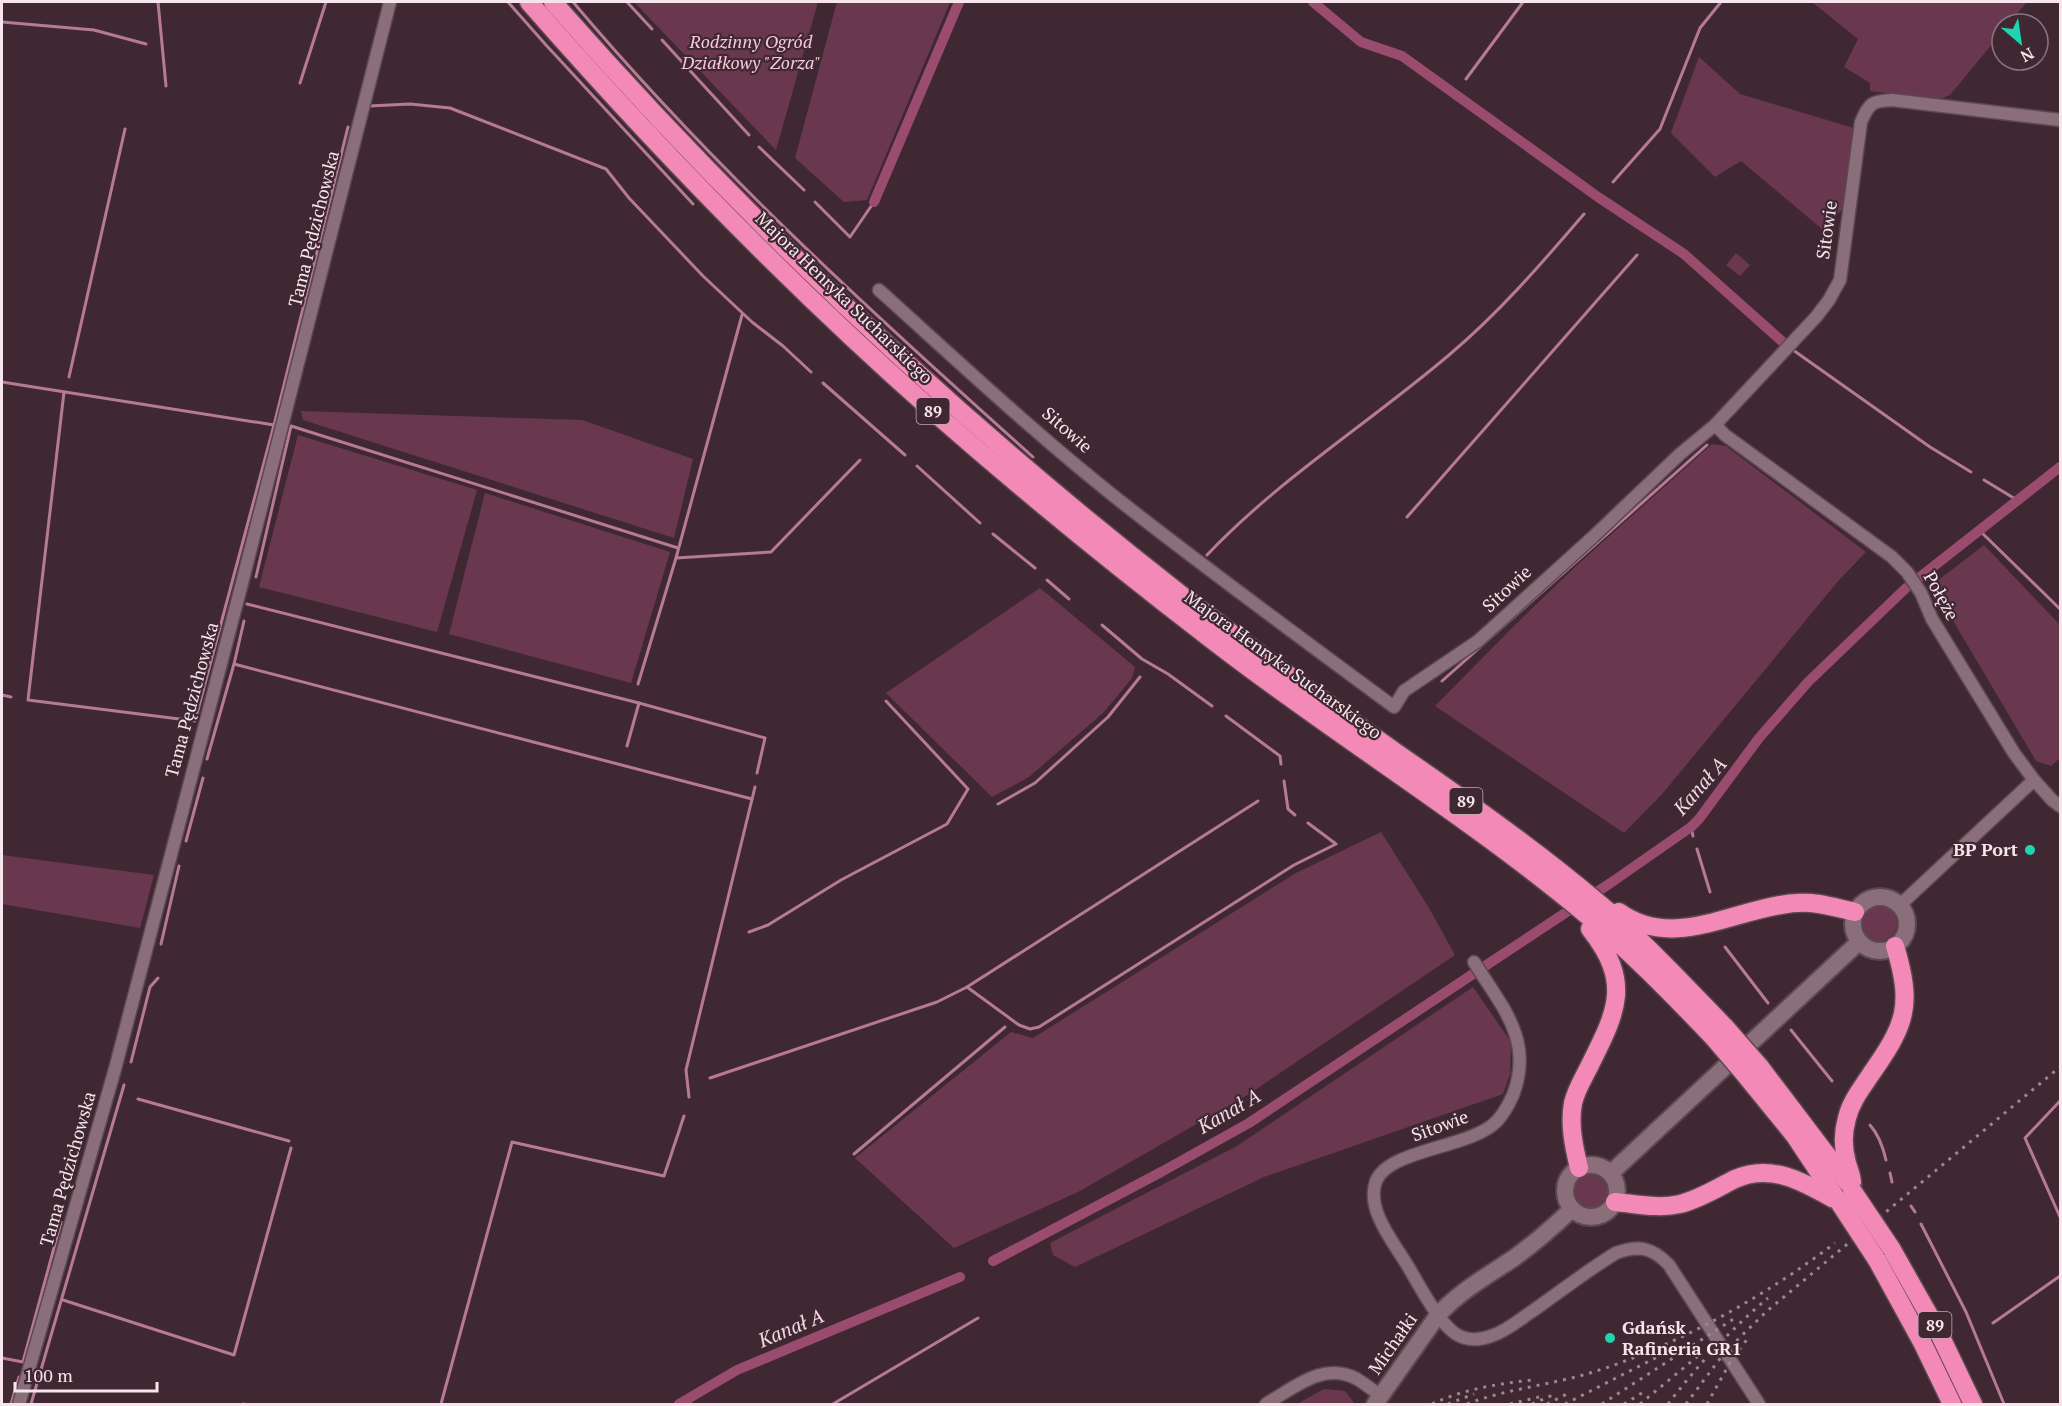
<svg xmlns="http://www.w3.org/2000/svg" width="2062" height="1406" font-family="'PT Serif',serif">
	<rect width="100%" height="100%" fill="#402832"/>
	<g fill="#6a384e">
		<path d="M634,2H818L776,150Z"/>
		<path d="M837,2H950L867,200L844,202L795,158Z"/>
		<path d="M1812,2H2027L2008,24H2002V32L1950,95L1940,99L1870,91V83L1844,67L1858,39Z"/>
		<path d="M1699,57L1740,94L1857,129L1843,209L1822,229L1741,161L1715,177L1671,133Z"/>
		<path d="M1736,253L1750,265L1740,276L1726,265Z"/>
		<path d="M301,411L582,420L693,459L674,538L303,420Z"/>
		<path d="M298,435L477,490L437,632L259,587Z"/>
		<path d="M1712,444L1726,446L1866,552L1839,580L1663,793L1624,833L1435,706L1515,625L1576,566Z"/>
		<path d="M485,493L670,552L631,683L449,634Z"/>
		<path d="M1984,545L2060,625V758L2051,766L2036,761L1932,585Z"/>
		<path d="M1040,588L1135,667L1132,678L1104,712L1029,777L992,797L886,693Z"/>
		<path d="M1381,832L1429,908L1455,955L1249,1094L1078,1192L954,1248L855,1158L1011,1032L1033,1038L1296,873Z"/>
		<path d="M2,855L154,875L140,928L2,904Z"/>
		<circle cx="1879" cy="923" r="18"/>
		<path d="M1473,987L1511,1042L1510,1074L1503,1094L1264,1177L1075,1267L1053,1255L1050,1243L1237,1146Z"/>
		<circle cx="1591" cy="1190" r="19"/>
		<path d="M1324,1389L1345,1391L1355,1404H1297Z"/>
	</g>
	<g fill="none" stroke-linecap="round" stroke-linejoin="round">
		<g stroke="#b67a94" stroke-width="3">
			<path d="M158,2L166,86"/>
			<path d="M508,2L546,45L693,204"/>
			<path d="M573,2C712,167 872,313 1033,457"/>
			<path d="M627,2L652,29"/>
			<path d="M2,22L94,30L146,44"/>
			<path d="M662,40L749,135"/>
			<path d="M1466,79L1523,2"/>
			<path d="M300,83L326,2"/>
			<path d="M369,106L410,104L450,108L606,169L629,198L703,276L752,322L783,346L811,372"/>
			<path d="M759,147L804,190"/>
			<path d="M1613,182L1660,129L1700,28L1721,2"/>
			<path d="M815,202L850,237L874,202"/>
			<path d="M742,315L676,558L771,552L860,460"/>
			<path d="M1793,350L1930,447L1971,472"/>
			<path d="M69,377L125,129"/>
			<path d="M2,382L274,425L348,127"/>
			<path d="M823,383L905,455"/>
			<path d="M64,392L28,700L195,721L274,425"/>
			<path d="M917,466L980,523"/>
			<path d="M1984,480L2017,500"/>
			<path d="M1407,517L1637,255"/>
			<path d="M1979,530L2060,609"/>
			<path d="M993,534L1035,568"/>
			<path d="M1207,555C1279,479 1369,423 1449,355C1499,313 1542,263 1584,214"/>
			<path d="M256,577L291,426L678,548"/>
			<path d="M1047,580L1069,599"/>
			<path d="M247,604L639,703"/>
			<path d="M1102,625L1142,659L1168,674L1212,706"/>
			<path d="M234,664L244,621"/>
			<path d="M1442,681L1707,445"/>
			<path d="M638,684L676,558"/>
			<path d="M2,695L11,697"/>
			<path d="M1226,716L1280,756L1281,764"/>
			<path d="M627,746L639,703L765,738L757,773"/>
			<path d="M207,759L234,664L752,799"/>
			<path d="M1284,781L1288,809L1295,815"/>
			<path d="M998,804L1035,783L1108,717L1140,677"/>
			<path d="M1691,827L1693,836"/>
			<path d="M186,841L203,778"/>
			<path d="M1697,849L1710,892"/>
			<path d="M749,932L768,925L841,880L947,824L968,789L886,701"/>
			<path d="M161,944L179,866"/>
			<path d="M1725,947L1768,1003"/>
			<path d="M967,987L1019,1025L1030,1029L1039,1027L1294,865L1336,844L1308,823"/>
			<path d="M1791,1030L1832,1081"/>
			<path d="M131,1062L150,987L158,978"/>
			<path d="M710,1078L937,1002L967,987L1258,801"/>
			<path d="M689,1097L686,1070L755,787"/>
			<path d="M138,1099L289,1141"/>
			<path d="M2060,1101L2025,1138L2060,1217"/>
			<path d="M1870,1125C1879,1135 1883,1147 1886,1160"/>
			<path d="M854,1154L1005,1027"/>
			<path d="M1890,1173L1892,1182"/>
			<path d="M1911,1206L1915,1212"/>
			<path d="M1921,1224L1966,1312L2004,1404"/>
			<path d="M63,1300L234,1355L291,1148"/>
			<path d="M1993,1323L2060,1276"/>
			<path d="M2,1358L23,1362L61,1222"/>
			<path d="M687,1399L691,1404"/>
			<path d="M11,1404L19,1377"/>
			<path d="M31,1404L124,1085"/>
			<path d="M243,1404H244"/>
			<path d="M441,1404L512,1142L664,1176L684,1116"/>
			<path d="M833,1404L978,1318"/>
		</g>
		<g stroke="#9a4c6f" stroke-width="10">
			<path d="M1313,2L1361,42L1402,56L1598,197L1684,254L1785,344"/>
			<path d="M874,202L959,2"/>
			<path d="M1920,577L2060,467"/>
			<path d="M1485,966L1612,882L1691,827L1699,819L1759,738L1808,682L1906,588"/>
			<path d="M993,1261L1163,1171L1249,1123L1473,974"/>
			<path d="M679,1404L737,1370L960,1277"/>
		</g>
		<defs>
			<g id="street">
				<path d="M879,290C961,364 1042,440 1129,508C1216,576 1305,641 1394,707L1404,691L1478,641L1594,536L1680,454L1715,425L1816,317L1829,300L1840,280L1861,122C1869,103 1872,101 1892,100L2060,120"/>
				<path d="M1715,425L1725,435L1892,557L1907,572L1921,593L1932,619L2014,753L2034,780L2052,800L2060,806"/>
				<path d="M1900,905L2034,780"/>
				<path d="M1474,962C1502,1007 1534,1040 1513,1095C1509,1104 1503,1115 1496,1122C1470,1148 1389,1149 1376,1181C1366,1208 1391,1239 1404,1260C1417,1280 1437,1322 1456,1334C1467,1341 1480,1340 1491,1336C1507,1331 1520,1319 1534,1310C1561,1291 1588,1270 1616,1253C1639,1245 1652,1247 1669,1265L1759,1404"/>
				<path d="M19,1404L115,1069L241,587L390,2"/>
				<path d="M1266,1404C1294,1388 1323,1361 1357,1379C1365,1384 1373,1390 1381,1396"/>
			</g>
			<g id="secondary">
				<circle cx="1880" cy="924" r="27"/>
				<circle cx="1591" cy="1191" r="26"/>
				<path d="M1611,1173L1859,942"/>
				<path d="M1375,1404L1438,1315C1460,1291 1487,1276 1514,1258C1535,1243 1553,1227 1572,1209"/>
			</g>
			<g id="highway">
				<path d="M529,2C656,147 791,286 935,413C1025,492 1117,567 1211,639C1332,733 1464,813 1582,911C1628,949 1671,993 1713,1037"/>
				<path d="M553,2C743,218 952,416 1179,593C1249,648 1322,700 1394,751C1463,799 1532,847 1596,901C1642,939 1683,984 1725,1027"/>
				<path d="M1619,912C1675,952 1736,907 1796,903C1816,901 1836,908 1855,912"/>
				<path d="M1760,1067L1848,1183"/>
				<path d="M1747,1077L1795,1136L1838,1201"/>
				<path d="M1579,1168C1574,1147 1569,1125 1573,1103C1576,1090 1584,1077 1590,1065C1617,1011 1632,982 1590,929"/>
				<path d="M1852,1190C1853,1179 1850,1173 1847,1163C1843,1149 1843,1132 1847,1118C1851,1101 1862,1088 1871,1074C1906,1024 1913,1006 1895,946"/>
				<path d="M1615,1202C1637,1204 1659,1209 1680,1204C1700,1199 1717,1188 1735,1179C1773,1162 1807,1184 1839,1202"/>
				<path d="M1891,1248L1939,1333L1973,1404"/>
				<path d="M1877,1260L1923,1344L1952,1404"/>
			</g>
		</defs>
		<use href="#street" stroke="#5c4850" stroke-width="15"/>
		<use href="#secondary" stroke="#5c4850" stroke-width="20"/>
		<use href="#highway" stroke="#5c4850" stroke-width="21"/>
		<use href="#street" stroke="#8a6e79" stroke-width="12"/>
		<use href="#secondary" stroke="#8a6e79" stroke-width="16"/>
		<use href="#highway" stroke="#f389b6" stroke-width="18"/>
		<g stroke="#9b878f" stroke-width="3" stroke-dasharray="3 6" stroke-linecap="butt">
			<path d="M1432,1404C1464,1389 1497,1384 1532,1380"/>
			<path d="M1448,1404L1474,1394"/>
			<path d="M1467,1404C1506,1389 1550,1385 1590,1373C1675,1347 1764,1297 1835,1243"/>
			<path d="M1510,1404L1539,1397"/>
			<path d="M1532,1404L1553,1395"/>
			<path d="M1547,1404L1571,1392"/>
			<path d="M1565,1404L1669,1351"/>
			<path d="M1602,1404L1735,1318"/>
			<path d="M1624,1404L1645,1391"/>
			<path d="M1640,1404L1698,1356"/>
			<path d="M1668,1404C1698,1365 1730,1330 1768,1298"/>
			<path d="M1686,1404L1725,1352L1767,1311L2060,1067"/>
			<path d="M1707,1404L1731,1361L1748,1338"/>
		</g>
		<defs>
			<g id="highway-bridge">
				<path d="M1725,1027L1760,1067"/>
				<path d="M1713,1037L1747,1077"/>
				<path d="M1852,1190L1891,1248"/>
				<path d="M1839,1202L1877,1260"/>
			</g>
		</defs>
		<use href="#highway-bridge" stroke="#5c4850" stroke-width="21" stroke-linecap="butt"/>
		<use href="#highway-bridge" stroke="#f389b6" stroke-width="18"/>
	</g>
	<g fill="#1fd5b0" stroke="#402832" stroke-width="2">
		<circle cx="2030" cy="850" r="6"/>
		<circle cx="1610" cy="1338" r="6"/>
	</g>
	<g text-anchor="middle" stroke-width="4.5" stroke-linejoin="round" paint-order="stroke">
		<g fill="#402832" stroke="#bfadb4" stroke-width="1.5">
			<rect x="916.5" y="398" width="33" height="26" rx="4.5"/>
			<rect x="1449.5" y="788" width="33" height="26" rx="4.5"/>
			<rect x="1918.5" y="1312" width="33" height="26" rx="4.5"/>
		</g>
		<g font-size="16" font-weight="bold" fill="#f6e6ec">
			<text x="933" y="417">89</text>
			<text x="1466" y="807">89</text>
			<text x="1935" y="1331">89</text>
		</g>
		<g font-size="18" font-style="italic" fill="#f6c8d9" stroke="#402832">
			<text x="751" y="48">Rodzinny Ogród<tspan x="751" dy="21">Działkowy "Zorza"</tspan></text>
		</g>
		<g font-size="18" fill="#f6e6ec" stroke="#402832">
			<text transform="translate(314 229) rotate(-76)" y="6">Tama Pędzichowska</text>
			<text transform="translate(1827 230) rotate(-82)" y="6">Sitowie</text>
			<text transform="translate(844 298) rotate(44)" y="6">Majora Henryka Sucharskiego</text>
			<text transform="translate(1067 430) rotate(41)" y="6">Sitowie</text>
			<text transform="translate(1507 589) rotate(-43)" y="6">Sitowie</text>
			<text transform="translate(1941 596) rotate(61)" y="6">Połęże</text>
			<text transform="translate(1283 665) rotate(36)" y="6">Majora Henryka Sucharskiego</text>
			<text transform="translate(192 700) rotate(-75)" y="6">Tama Pędzichowska</text>
			<text transform="translate(1440 1126) rotate(-20)" y="6">Sitowie</text>
			<text transform="translate(68 1169) rotate(-74)" y="6">Tama Pędzichowska</text>
			<text transform="translate(1393 1344) rotate(-55)" y="6">Michałki</text>
		</g>
		<g font-size="18" font-weight="bold" fill="#f6e6ec" stroke="#402832" text-anchor="end">
			<text x="2018" y="856">BP Port</text>
			<text x="1622" y="1334" text-anchor="start">Gdańsk<tspan x="1622" dy="21">Rafineria GR1</tspan></text>
		</g>
		<g font-size="20" font-style="italic" fill="#f0d9e1" stroke="#402832">
			<text transform="translate(1700 786) rotate(-49)" y="7">Kanał A</text>
			<text transform="translate(1229 1111) rotate(-30)" y="7">Kanał A</text>
			<text transform="translate(791 1328) rotate(-23)" y="7">Kanał A</text>
		</g>
	</g>
	<rect width="2062" height="1406" fill="none" stroke="#f6e6ec" stroke-width="6"/>
	<g transform="translate(2020 42) rotate(151)"><circle r="28" fill="#402832" stroke="#89747c" stroke-width="1.5"/>
	<path d="M0-4.5L10 22L0 15L-10 22Z" fill="#1fd5b0"/>
	<text y="-9" font-size="16" font-weight="bold" text-anchor="middle" fill="#f6e6ec">N</text>
	</g>
	<path d="M15 1382v9h142v-9" fill="none" stroke="#f6e6ec" stroke-width="3"/>
	<text x="24" y="1382" font-size="18" fill="#f6e6ec" stroke="#402832" stroke-width="4.5" paint-order="stroke">100 m</text>
</svg>
